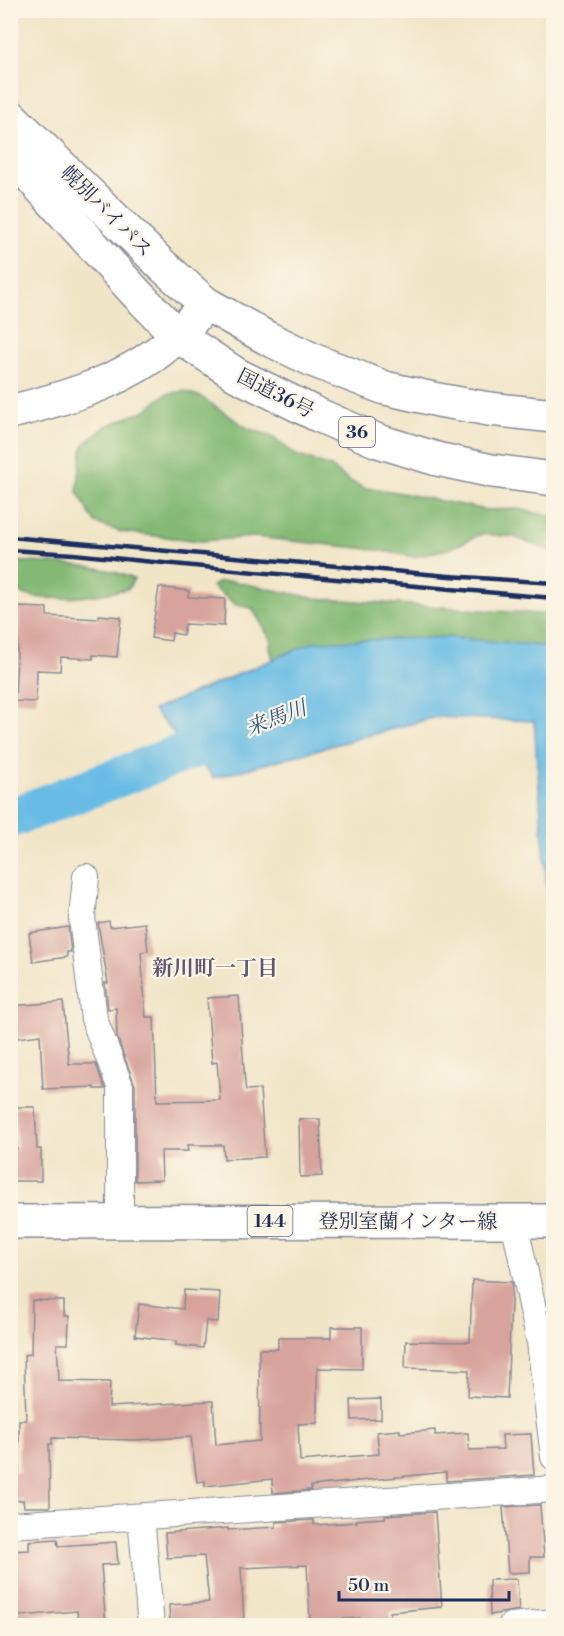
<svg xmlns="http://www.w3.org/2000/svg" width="564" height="1636" font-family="'Libre Bodoni','Noto Serif JP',serif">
	<rect width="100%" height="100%" fill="#fcf5e5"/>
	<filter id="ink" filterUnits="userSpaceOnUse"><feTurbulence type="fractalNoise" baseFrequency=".0167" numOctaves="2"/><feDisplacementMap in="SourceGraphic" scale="12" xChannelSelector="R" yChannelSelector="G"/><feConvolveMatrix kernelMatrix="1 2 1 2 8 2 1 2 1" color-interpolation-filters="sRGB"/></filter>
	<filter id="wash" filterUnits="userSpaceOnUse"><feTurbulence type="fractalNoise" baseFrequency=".008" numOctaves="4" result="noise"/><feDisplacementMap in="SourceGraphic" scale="24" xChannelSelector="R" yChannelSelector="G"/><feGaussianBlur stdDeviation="1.35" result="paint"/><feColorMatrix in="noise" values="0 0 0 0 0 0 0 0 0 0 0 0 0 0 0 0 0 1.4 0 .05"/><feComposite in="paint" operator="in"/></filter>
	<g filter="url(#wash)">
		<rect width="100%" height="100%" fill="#f1e5c8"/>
		<g fill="#84b974" stroke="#507469" stroke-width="1.5">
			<path d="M184,391L201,397L249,429L270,435L296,455L331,467L348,480L364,488L391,491L487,510L517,509L553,516V552L514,537L481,534L452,548L414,557L378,550L254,537L200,541L121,532L95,523L77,491L83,446L106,426L144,411L166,394Z"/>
			<path d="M11,561C52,564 96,562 134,579L128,589C98,595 57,603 26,595C21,593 15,588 11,585Z"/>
			<path d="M231,581L314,598L553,615V654L275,668L270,647L271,640L252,608L236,605L212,586L219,582Z"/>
		</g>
		<path fill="#67bce4" stroke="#4176a1" stroke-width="1.5" d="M447,637L553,647V971L534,721L436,717L214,778L153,710L314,642Z"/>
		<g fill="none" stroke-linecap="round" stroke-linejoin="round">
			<path stroke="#67bce4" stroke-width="40" d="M10,818L241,731"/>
		</g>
		<g id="blocks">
			<g fill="#d7a39c">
				<path d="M159,587L189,591L188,597L225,599L224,626L185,624L183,635L172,633L171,641L151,638Z"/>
				<path d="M19,607L47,608V616L99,619V615L121,617L117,657L93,655V659L61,657L60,671L37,670L36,702L15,701Z"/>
				<path d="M109,921L110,927L145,923L148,951L141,952L146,1017H154L157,1101L220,1100L217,1062L212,1063L207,998L239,996L245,1084L246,1090L260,1089L265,1157L224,1159L223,1145H187L188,1151H161L162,1180L135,1181V1086L117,1037L116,1008L108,1009L105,983H108L98,923Z"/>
				<path d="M68,927L71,952H67V957L33,962L29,933Z"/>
				<path d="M63,1002L69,1064H96L105,1089H94V1087L43,1089L40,1035L18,1038V1033L10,1034V1006Z"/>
				<path d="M15,1107H35L37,1149H41V1181H10V1149H17Z"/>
				<path d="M299,1119H320L322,1176L300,1177Z"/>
				<path d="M472,1280L512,1282L507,1398L468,1396L469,1370L405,1368L406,1341L470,1342Z"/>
				<path d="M184,1290L220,1292L218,1322L206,1321L203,1348L176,1345V1341L135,1336L139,1304L183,1309Z"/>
				<path d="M32,1300L64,1301V1316H69L68,1344H57L59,1381L110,1382L109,1407L213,1401L216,1445L260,1441L259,1349H278V1338H331V1327H362V1369L317,1368V1423L298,1424L300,1461L379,1454L377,1432L400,1430V1433L435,1430V1435L468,1433L469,1450L503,1449L502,1435L531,1434L534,1475L446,1481V1472L311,1486V1490L273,1493L272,1479L205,1486V1481L197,1482L191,1437L133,1440L52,1438V1444H49L50,1507H24L23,1500L10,1501V1473L19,1472V1420H26L24,1355L31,1354Z"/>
				<path d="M381,1399V1419L352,1420L351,1400Z"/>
				<path d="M540,1505L544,1557H530V1572L508,1573L503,1507Z"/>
				<path d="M435,1512L442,1607L390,1612V1626H360V1618L310,1621L307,1565L241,1568L244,1621L205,1623V1626H170L169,1605L209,1602L204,1556L167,1558L165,1533L228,1528V1530L276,1527V1522L314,1520V1525L357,1522L356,1520L385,1518V1515Z"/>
				<path d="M57,1539L58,1546L116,1542L118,1564L101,1565L106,1626H78L77,1611L10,1617V1551L29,1550V1541Z"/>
				<path d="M517,1579L519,1610L490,1615L489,1580Z"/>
			</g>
		</g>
	</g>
	<g filter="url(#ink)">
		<use href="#blocks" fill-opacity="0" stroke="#868a93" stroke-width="1.5"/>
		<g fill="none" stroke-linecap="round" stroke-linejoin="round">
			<defs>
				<g id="street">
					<path d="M86,877L82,918L94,1019L120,1086V1222"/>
					<path d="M514,1221L540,1342L554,1457"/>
					<path d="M141,1517L151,1626"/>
					<path d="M10,1525L554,1489"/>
					<path d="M511,1626L554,1622"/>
				</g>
				<path id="secondary" d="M10,412C68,398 135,378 178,335C188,326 197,314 205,303"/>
				<path id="primary" d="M10,1222L554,1221"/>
				<g id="highway">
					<path d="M10,116L163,266L205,303L267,338L315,361L385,388L438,400L489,409L554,416"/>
					<path d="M10,154L136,293L178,336L237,375L318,415L378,441L437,459L492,471L554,479"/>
				</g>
			</defs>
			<use href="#street" stroke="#868a93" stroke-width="28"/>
			<use href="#secondary" stroke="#868a93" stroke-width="36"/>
			<use href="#primary" stroke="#868a93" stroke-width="36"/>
			<use href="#highway" stroke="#868a93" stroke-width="36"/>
			<use href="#street" stroke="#fff" stroke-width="26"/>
			<use href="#secondary" stroke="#fff" stroke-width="33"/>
			<use href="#primary" stroke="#fff" stroke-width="33"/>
			<use href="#highway" stroke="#fff" stroke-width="33"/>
			<g stroke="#1b2f5e" stroke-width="4.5">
				<path d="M10,537L449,576L554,583"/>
				<path d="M10,550L73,554L244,571L554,598"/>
			</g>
		</g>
	</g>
	<g text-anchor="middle" stroke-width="4.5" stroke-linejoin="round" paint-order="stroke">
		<g fill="#fcf5e5" stroke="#5e6a86" stroke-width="1.5">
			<rect x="339" y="417" width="36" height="30" rx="4.5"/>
			<rect x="247.5" y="1206" width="45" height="30" rx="4.5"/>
		</g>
		<g font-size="18" font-weight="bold" fill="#1b2f5e">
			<text x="357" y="438">36</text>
			<text x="270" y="1227">144</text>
		</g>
		<g font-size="20" fill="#1b2f5e" stroke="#fcf5e5">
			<text transform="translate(107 211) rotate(45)" y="7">幌別バイパス</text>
			<text transform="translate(276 393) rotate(27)" y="7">国道36号</text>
			<text x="408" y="1228">登別室蘭インター線</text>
		</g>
		<g font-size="21" font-style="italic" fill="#325986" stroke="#fcf5e5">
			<text transform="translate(276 718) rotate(-21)" y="7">来馬川</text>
		</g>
		<g font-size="21" font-weight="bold" fill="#5d5874" stroke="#fcf5e5">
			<text x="215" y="975">新川町一丁目</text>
		</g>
	</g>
	<rect width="564" height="1636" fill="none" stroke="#fcf5e5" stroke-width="36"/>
	<path d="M339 1591v9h170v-9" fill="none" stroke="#1b2f5e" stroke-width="3"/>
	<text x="348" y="1591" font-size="18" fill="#1b2f5e" stroke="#fcf5e5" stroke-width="4.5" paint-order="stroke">50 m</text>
</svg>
